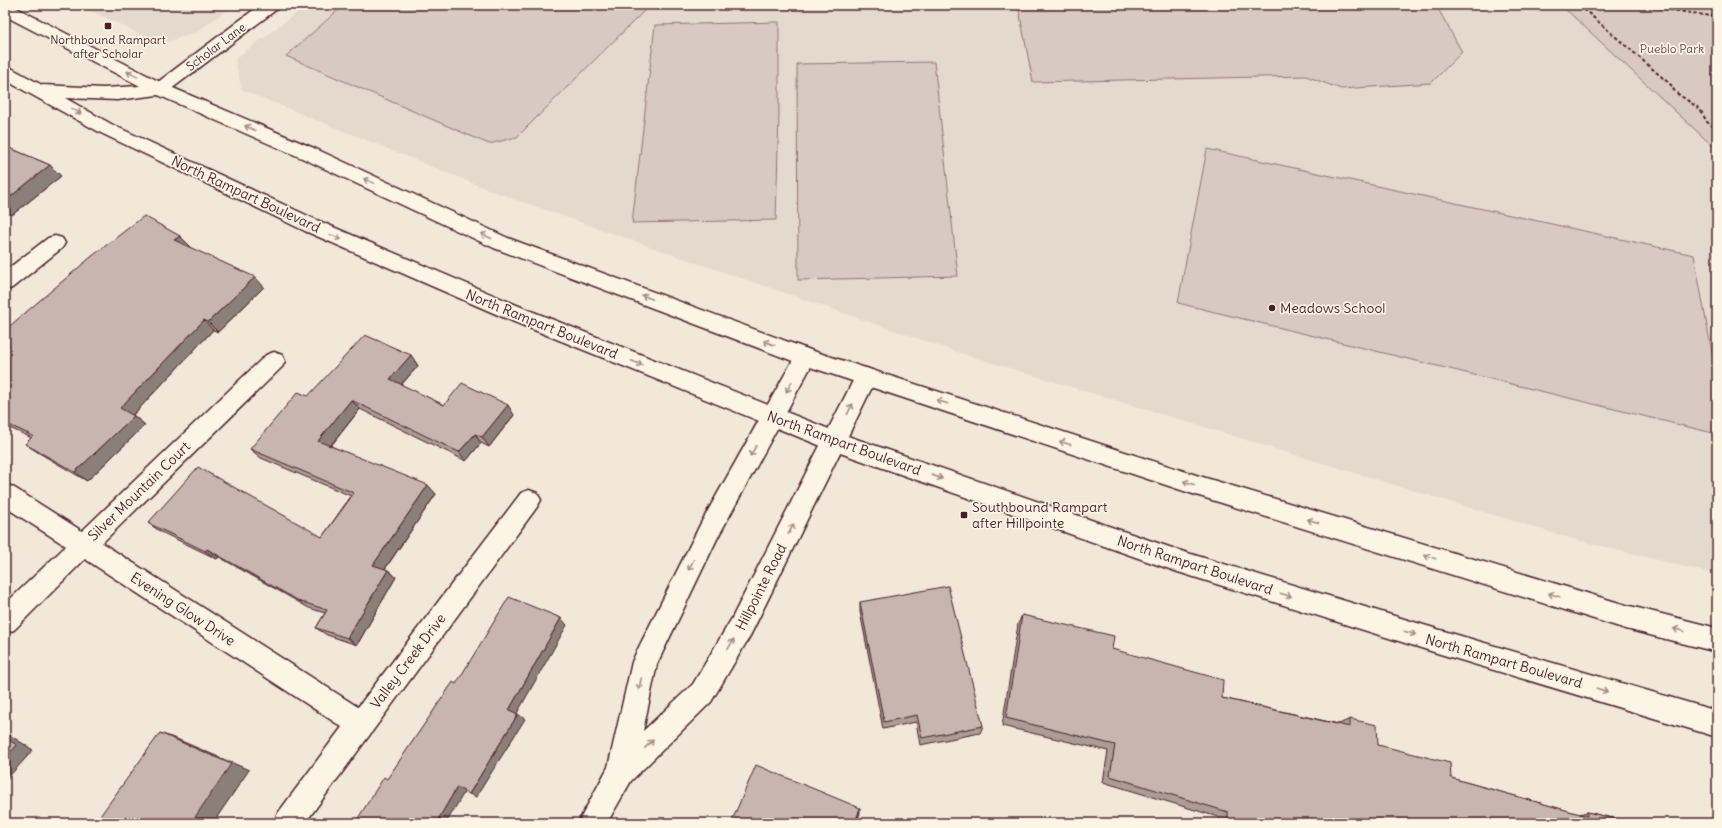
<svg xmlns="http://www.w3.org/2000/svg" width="1722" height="828" font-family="Delius,sans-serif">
	<rect width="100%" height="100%" fill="#f1e8da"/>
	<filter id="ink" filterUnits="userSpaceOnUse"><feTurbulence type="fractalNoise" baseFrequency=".025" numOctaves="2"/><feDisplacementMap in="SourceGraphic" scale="8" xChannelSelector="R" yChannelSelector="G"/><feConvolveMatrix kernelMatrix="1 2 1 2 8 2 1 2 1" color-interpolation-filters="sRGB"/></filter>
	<g filter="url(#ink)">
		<g fill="#e4d9cd">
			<path d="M78,5H234L195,33L161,44Z"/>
			<path d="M307,5H1561L1717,150V575L1573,539L969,356L685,259L492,191L242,90L235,59Z"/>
		</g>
		<g fill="#d8cac0" stroke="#917476">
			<path d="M344,5H650L517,137L489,144L286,56Z"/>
			<path d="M1018,5H1436L1462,52L1431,83L1341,89L1306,76L1033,82Z"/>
			<path d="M1561,5H1717V150Z"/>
			<path d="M779,22V113L776,220L632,223L655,25Z"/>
			<path d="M934,62L958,276L798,280L797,64Z"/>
			<path d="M1207,149L1694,255L1717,380V434L1178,303Z"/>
		</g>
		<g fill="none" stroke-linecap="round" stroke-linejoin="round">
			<defs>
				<g id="minor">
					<path d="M55,236L62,238L65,243L62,248L12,288L5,290V271L48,238Z"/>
					<path d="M274,352L282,355L285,361L282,367L102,543L358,707L521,493L529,490L537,493L541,500L537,507L305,823H274L278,813L342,727L85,559L14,630L5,633V604L66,546L5,507V484L13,487L82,531L266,355Z"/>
				</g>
				<g id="tertiary">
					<path d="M260,5H279L277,9L166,93L160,95L154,93L151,89L154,85Z"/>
					<path d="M805,348L812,351L816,357L717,539L657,664L643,731L693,684L732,618L858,371L866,368L874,371L877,377L750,636L711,702L631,781L607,823H578L608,767L632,662L636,653L701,523L798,351Z"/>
				</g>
				<path id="primary" d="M5,5H11L166,85L316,149L508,238L810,350L1196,475L1626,605L1717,628V652L1626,629L1196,495L798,363L494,248L304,159L158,95L117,100L65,98L113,125L319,221L526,309L839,433L1178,550L1437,629L1717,711V737L1437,653L1178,572L826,448L512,321L305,231L101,133L5,80V66L11,68L42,85L103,88L140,86L5,16Z"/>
			</defs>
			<use href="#minor" stroke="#4a1f2b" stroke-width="3"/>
			<use href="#tertiary" stroke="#4a1f2b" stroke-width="3"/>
			<use href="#primary" stroke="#4a1f2b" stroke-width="3"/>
			<g stroke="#4a1f2b" stroke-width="2" stroke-dasharray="3.5 2.5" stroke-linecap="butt">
				<path d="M1579,5L1671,85L1675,92L1700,109L1707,122L1717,129"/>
				<path d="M1640,5L1717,17"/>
			</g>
			<use href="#minor" fill="#fcf5e5" fill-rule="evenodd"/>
			<use href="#tertiary" fill="#fcf5e5" fill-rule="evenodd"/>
			<use href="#primary" fill="#fcf5e5" fill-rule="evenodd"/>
		</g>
		<g fill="#ab9d96" stroke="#4a1f2b">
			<path d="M5,146L50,165L61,176L12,215L5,212Z"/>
			<path d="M180,236L190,246L189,247L264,287L218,332L213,330L133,415L145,425L87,481L39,453L25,444L32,438L5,426V330Z"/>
			<path d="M411,355L418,366L401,385L444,405L514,415L489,447L481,443L466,461L360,409L331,446L436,494L385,569L388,570L396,577L357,645L327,635L316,628L325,613L309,608L219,557L217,559L161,532L148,523L322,537L351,496L261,458L250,449Z"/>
			<path d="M860,602L983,726L980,733L920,745L916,722L883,729L860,612Z"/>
			<path d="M1022,615L1112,649L1222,698L1339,724L1350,719L1378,745L1451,778L1579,814L1587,812L1633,823H1218V817L1103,782L1108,751L1002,726L1018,624Z"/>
		</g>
		<g fill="#8b7f7a" stroke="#4a1f2b">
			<path d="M50,165L61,176L12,215L5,209V201Z"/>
			<path d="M180,236L190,246L184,251L174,240Z"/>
			<path d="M255,277L264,287L218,332L208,322Z"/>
			<path d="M204,320L213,330L131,417L120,408Z"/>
			<path d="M411,355L418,366L397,389L390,379Z"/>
			<path d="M351,400L360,409L327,450L318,441Z"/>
			<path d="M508,405L514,415L489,447L482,437Z"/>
			<path d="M134,416L145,425L87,481L75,472Z"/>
			<path d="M475,434L481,443L466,461L459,452Z"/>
			<path d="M428,485L436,494L382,573L373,565Z"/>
			<path d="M207,549L219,557L217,559L205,551Z"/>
			<path d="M388,570L396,577L357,645L347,638Z"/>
			<path d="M561,618L567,625L516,715L509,710Z"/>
			<path d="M518,714L525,719L476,797L469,794Z"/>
			<path d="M5,732L33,750L5,781Z"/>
			<path d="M160,733L179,740L249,770L213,823H191Z"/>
			<path d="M457,787L465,791L446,823H436Z"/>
			<path d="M860,808V813L857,823H855Z"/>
		</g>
		<g fill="#c7b6af" stroke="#4a1f2b">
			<path d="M5,146L50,165L5,201Z"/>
			<path d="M144,216L180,236L174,240L255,277L208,322L204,320L120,408L134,416L75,472L25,444L33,436L5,423V330L91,257Z"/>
			<path d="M365,335L411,355L390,379L444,405L462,383L508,405L482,437L475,434L459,452L351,400L318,441L428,485L373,565L388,570L347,638L316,628L327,610L299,601L207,549L205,551L148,523L198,467L322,537L354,493L250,449L298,392L308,396Z"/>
			<path d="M948,586L983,726L922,738L917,715L884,722L860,602Z"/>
			<path d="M509,597L561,618L509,710L518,714L469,794L457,787L436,823H355L384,777L387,779L453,682L456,684Z"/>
			<path d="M1022,615L1114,636L1112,649L1223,680L1222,698L1350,727V719L1377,725L1378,745L1450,763L1451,778L1587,816V812L1633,823H1228V812L1110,776L1115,745L1006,718Z"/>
			<path d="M160,733L231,764L191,823H95Z"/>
			<path d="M5,738L17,745L5,758Z"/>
			<path d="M756,765L860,808L855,823H731Z"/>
		</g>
		<defs><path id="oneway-shaft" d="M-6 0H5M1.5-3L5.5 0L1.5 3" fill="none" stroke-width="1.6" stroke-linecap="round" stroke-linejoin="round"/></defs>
		<g stroke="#a38a88">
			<use href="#oneway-shaft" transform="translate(132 74) rotate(-153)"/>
			<use href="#oneway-shaft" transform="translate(76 111) rotate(29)"/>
			<use href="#oneway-shaft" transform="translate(250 128) rotate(-156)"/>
			<use href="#oneway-shaft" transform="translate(369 181) rotate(-155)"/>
			<use href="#oneway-shaft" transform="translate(486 236) rotate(-155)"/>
			<use href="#oneway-shaft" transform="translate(336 237) rotate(23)"/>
			<use href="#oneway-shaft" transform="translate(647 297) rotate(-159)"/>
			<use href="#oneway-shaft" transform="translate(769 343) rotate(-159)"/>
			<use href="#oneway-shaft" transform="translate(637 363) rotate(22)"/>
			<use href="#oneway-shaft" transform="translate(789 387) rotate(118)"/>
			<use href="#oneway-shaft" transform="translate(942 402) rotate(-162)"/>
			<use href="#oneway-shaft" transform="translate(850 409) rotate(-64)"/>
			<use href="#oneway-shaft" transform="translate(1065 443) rotate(-162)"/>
			<use href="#oneway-shaft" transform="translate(753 451) rotate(120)"/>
			<use href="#oneway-shaft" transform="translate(937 477) rotate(19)"/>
			<use href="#oneway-shaft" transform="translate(1189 483) rotate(-162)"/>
			<use href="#oneway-shaft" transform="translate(1313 521) rotate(-163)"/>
			<use href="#oneway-shaft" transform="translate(791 529) rotate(-63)"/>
			<use href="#oneway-shaft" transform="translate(1430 557) rotate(-163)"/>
			<use href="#oneway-shaft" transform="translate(691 565) rotate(117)"/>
			<use href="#oneway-shaft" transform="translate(1286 595) rotate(17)"/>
			<use href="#oneway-shaft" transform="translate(1554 595) rotate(-163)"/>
			<use href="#oneway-shaft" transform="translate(1679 630) rotate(-166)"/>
			<use href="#oneway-shaft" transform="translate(1410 633) rotate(17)"/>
			<use href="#oneway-shaft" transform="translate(731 644) rotate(-59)"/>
			<use href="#oneway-shaft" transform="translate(640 684) rotate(102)"/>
			<use href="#oneway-shaft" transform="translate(1602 690) rotate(16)"/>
			<use href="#oneway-shaft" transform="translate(649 744) rotate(-44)"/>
		</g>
	</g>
	<g fill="#4a1f2b" stroke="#fcf5e5" stroke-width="1.5">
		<rect x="104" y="22" width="8" height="8" rx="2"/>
		<circle cx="1272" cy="308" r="4"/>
		<rect x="960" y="511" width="8" height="8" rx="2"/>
	</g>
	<g text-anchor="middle" stroke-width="3.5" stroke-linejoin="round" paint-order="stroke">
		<g font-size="12" fill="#4a1f2b" stroke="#fcf5e5">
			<text x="108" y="44">Northbound Rampart<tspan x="108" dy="14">after Scholar</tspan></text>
		</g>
		<g font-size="12" fill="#4a1f2b" stroke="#fcf5e5">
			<text transform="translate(216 47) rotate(-37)" y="4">Scholar Lane</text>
		</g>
		<g font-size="12" fill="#6e4a50" stroke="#fcf5e5">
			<text x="1672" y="53">Pueblo Park</text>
		</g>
		<g font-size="14" fill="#4a1f2b" stroke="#fcf5e5">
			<text transform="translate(246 194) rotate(25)" y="5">North Rampart Boulevard</text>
			<text transform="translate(542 324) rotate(22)" y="5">North Rampart Boulevard</text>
			<text transform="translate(844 443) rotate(20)" y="5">North Rampart Boulevard</text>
			<text transform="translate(139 491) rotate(-44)" y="5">Silver Mountain Court</text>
			<text transform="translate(1195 565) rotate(18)" y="5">North Rampart Boulevard</text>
			<text transform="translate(761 587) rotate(-63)" y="5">Hillpointe Road</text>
			<text transform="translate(183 609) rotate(33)" y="5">Evening Glow Drive</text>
			<text transform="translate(408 661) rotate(-53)" y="5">Valley Creek Drive</text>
			<text transform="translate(1504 661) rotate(16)" y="5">North Rampart Boulevard</text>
		</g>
		<g font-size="14" fill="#4a1f2b" stroke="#fcf5e5" text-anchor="start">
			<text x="1280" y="313">Meadows School</text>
			<text x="972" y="512">Southbound Rampart<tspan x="972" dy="16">after Hillpointe</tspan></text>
		</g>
	</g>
	<rect width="1722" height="828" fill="none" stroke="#fcf5e5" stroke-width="20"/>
	<rect x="10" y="10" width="1702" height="808" fill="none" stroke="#4a1f2b" stroke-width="1.5" filter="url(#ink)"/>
</svg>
